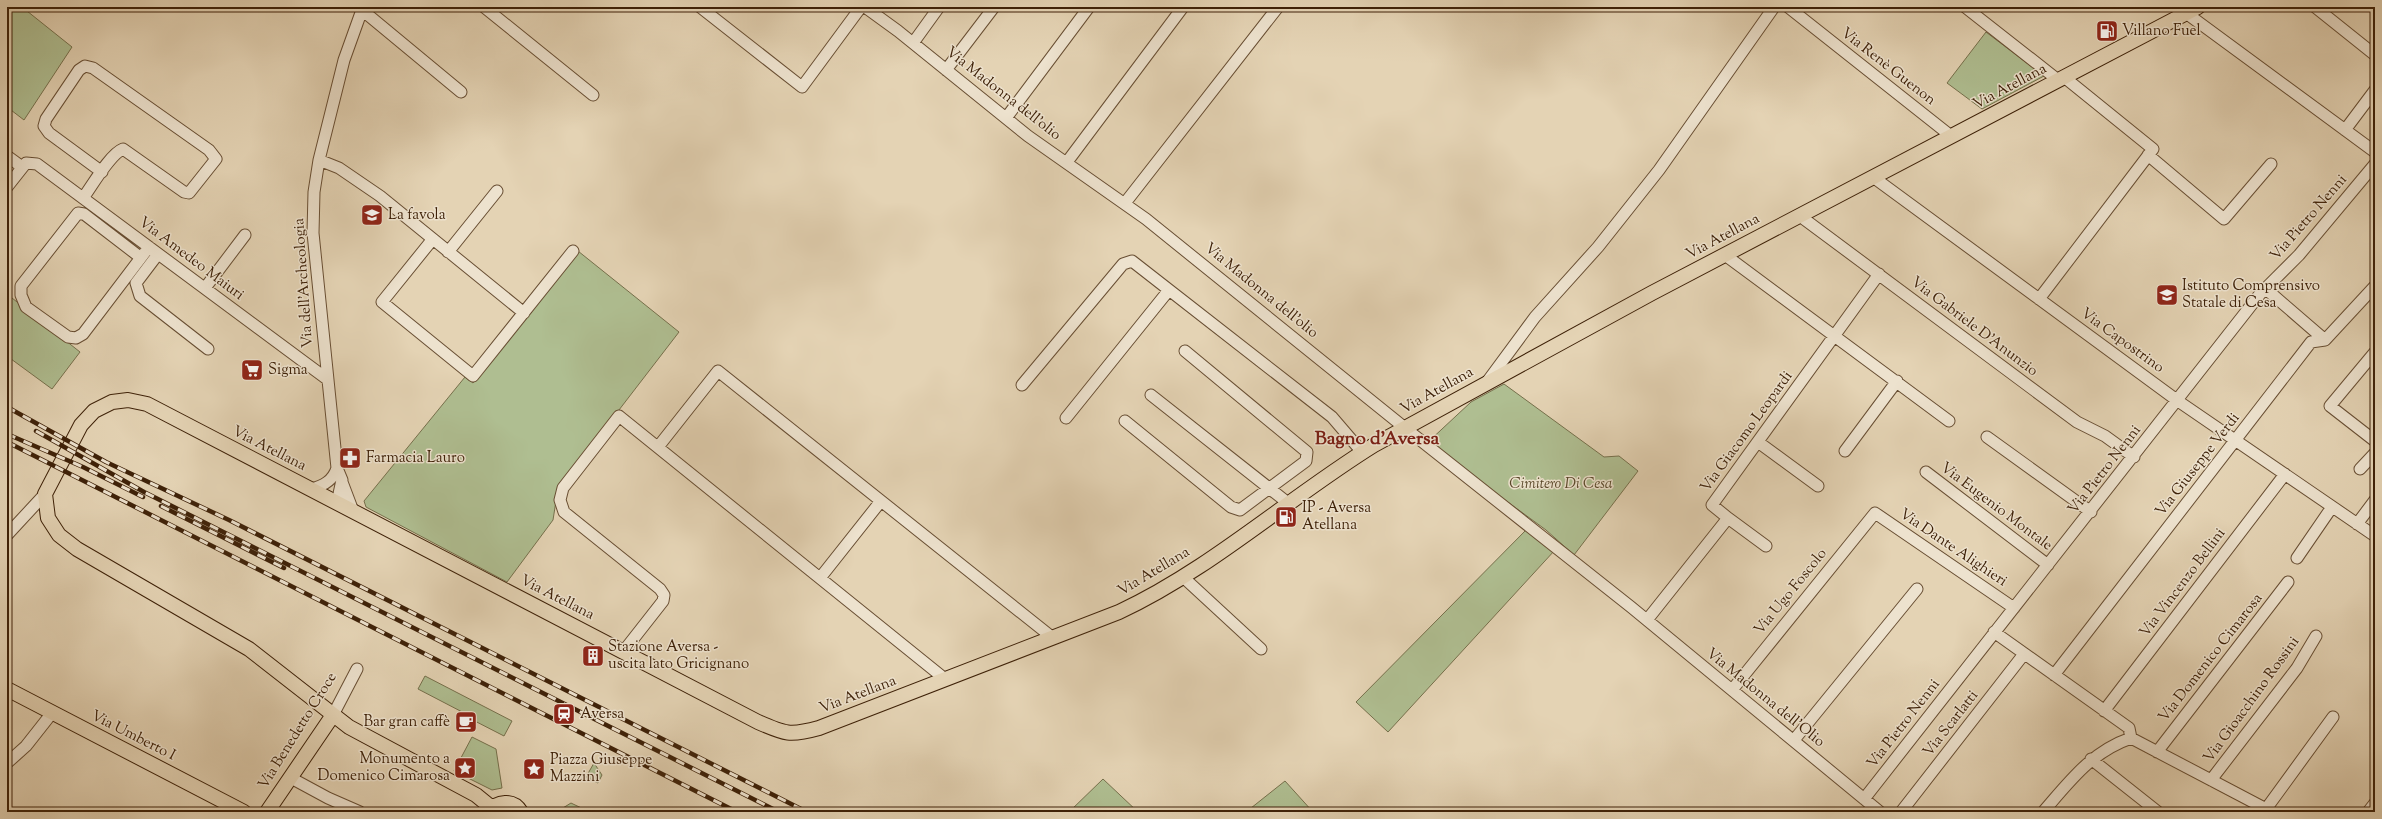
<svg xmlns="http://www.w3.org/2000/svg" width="2382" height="819" font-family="'Sorts Mill Goudy',serif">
  <rect width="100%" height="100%" fill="#e4d3b4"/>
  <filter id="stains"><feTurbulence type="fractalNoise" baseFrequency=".005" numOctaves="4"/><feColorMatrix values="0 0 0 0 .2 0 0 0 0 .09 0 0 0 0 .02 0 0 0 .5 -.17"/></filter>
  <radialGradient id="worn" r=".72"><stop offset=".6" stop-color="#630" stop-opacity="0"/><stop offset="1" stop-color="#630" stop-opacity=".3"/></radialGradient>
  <path fill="#afbe91" stroke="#76704c" d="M7 7H22L72 47 24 120 7 107Z
    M1986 32 2044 76 1982 109 1947 83Z
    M578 251 679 332 562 484 556 501 553 520 507 582 366 507 364 501 465 377 473 383Z
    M7 294 80 352 52 389 7 356Z
    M1504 384 1604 457 1619 456 1638 471 1574 555 1546 530 1427 443 1471 402Z
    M1527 529 1555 550 1388 732 1356 702Z
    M425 676 512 721 504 736 467 717 468 715 418 689Z
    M472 737 496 749 502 788 492 790 454 771Z
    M594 763 602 775 598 783 586 777Z
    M1103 779 1138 812H1069Z
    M1285 781 1313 812H1246Z
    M571 803 573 804 590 812 558 811Z"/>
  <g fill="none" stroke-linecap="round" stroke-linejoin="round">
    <g stroke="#684e33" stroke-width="13">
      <path id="minor" d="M484 7 593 95
        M700 7 802 87 861 7
        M865 7 898 31 1028 136 1146 219 1405 428 1631 607 1880 812
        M1788 7 1951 136
        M1965 7 2058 80
        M2315 7 2375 55
        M362 10 461 92
        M2186 13 2375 152
        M913 43 939 7
        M946 70 994 7
        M1006 118 1089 7
        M2345 130 2375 90
        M2148 155 2224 219 2271 164
        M7 156 22 167
        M319 160 339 168 380 196 524 313
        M1067 162 1183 7
        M1873 177 2178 401 2375 536
        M7 187 26 163 37 164 327 379
        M83 198C92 186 110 154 123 149L184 192 189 193 216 159 209 150 93 68 85 66 79 70 46 119 44 126 49 133 102 172
        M1125 203 1278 7
        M1800 216 2077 422 2105 436 2134 457
        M432 240 382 302 473 376 573 251
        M448 252 497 191
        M158 254 136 283 140 296 208 349
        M1725 255 1949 421
        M140 257 84 214 78 213 21 286V295L26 307 68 337 76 338 83 334 149 247
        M205 288 245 235
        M2266 289 2325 340
        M2039 299 2153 149 2064 77
        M2375 352 2330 406 2375 441
        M1487 382 1535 317 1598 247 1659 170 1774 7
        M1022 385 1123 264 1132 261 1332 417 1362 452
        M1151 395 1288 503
        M1066 418 1169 290
        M1125 421 1231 507 1240 510 1306 461 1307 452 1185 351
        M1987 437 2091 512
        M1758 442 1818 486
        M658 447 718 371 1053 638
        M1845 451 1897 381
        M2360 469 2375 453
        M1926 472 2048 565
        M342 482 353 511
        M311 489C323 486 333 481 337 468
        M337 503 342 480 337 468 313 233 314 192 319 160 344 60 363 7
        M1728 518 1766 546
        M2357 524 2375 500
        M7 535 45 494
        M2297 558 2332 507
        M1183 577 1261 649
        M820 578 881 501
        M1647 620 1728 518 1712 505 1879 274
        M1994 632 2129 728 2131 738
        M623 652 663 601 664 595 660 589 564 512 560 500 563 488 619 416 945 679
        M2054 675 2311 342 2325 340 2375 286
        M1732 690 1875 513 2014 608
        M2104 711 2285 474
        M333 715 357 669
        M1794 740 1917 589
        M2157 752 2288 582
        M2091 759 2158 812
        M7 763 26 746 52 713
        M291 778 328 798 360 812
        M2211 780 2297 668 2316 636
        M1864 799 2260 294 2299 255 2375 164
        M2266 809 2333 717
        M1901 812 2024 654
        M2043 812C2070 781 2091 752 2131 738L2272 812
        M2368 812 2375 803"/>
    </g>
    <g stroke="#3e2108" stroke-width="16">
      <path id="major" d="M7 689 244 812
        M492 808 476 795 349 727 249 649 77 549 59 535 48 518 45 494 81 425 94 411 112 402 128 400 147 404 758 722C785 734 790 736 819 728L1119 612C1211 569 1287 499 1374 445L1652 293 2198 7
        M267 812 333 715
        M489 812C497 801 513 799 521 812"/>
    </g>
    <use href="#minor" stroke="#ede2ce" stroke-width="11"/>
    <use href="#major" stroke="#e4d3b4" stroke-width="14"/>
    <g stroke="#3e2108" stroke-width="4.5">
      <path id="rail" d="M7 407 106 462 229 520 807 812
        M36 431 144 492 779 812
        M7 434 83 467 143 497
        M7 442 737 812
        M161 506 284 568"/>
    </g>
    <use href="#rail" stroke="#ede2ce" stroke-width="3" stroke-dasharray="9" stroke-linecap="butt"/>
  </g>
  <defs>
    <g id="fuel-square" transform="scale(1.15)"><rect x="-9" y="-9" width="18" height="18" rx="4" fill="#8f2418" stroke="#ede2ce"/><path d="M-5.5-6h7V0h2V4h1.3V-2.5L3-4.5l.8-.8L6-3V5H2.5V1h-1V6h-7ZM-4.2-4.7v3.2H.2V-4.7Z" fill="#fff"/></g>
    <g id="school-square" transform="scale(1.15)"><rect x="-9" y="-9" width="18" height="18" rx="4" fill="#8f2418" stroke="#ede2ce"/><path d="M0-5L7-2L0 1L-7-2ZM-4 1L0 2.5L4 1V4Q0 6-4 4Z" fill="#fff"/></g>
    <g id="supermarket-square" transform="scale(1.15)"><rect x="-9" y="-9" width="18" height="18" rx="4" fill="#8f2418" stroke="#ede2ce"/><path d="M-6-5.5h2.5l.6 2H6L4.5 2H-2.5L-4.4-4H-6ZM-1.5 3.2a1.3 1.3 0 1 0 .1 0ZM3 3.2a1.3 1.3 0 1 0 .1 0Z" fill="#fff"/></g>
    <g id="pharmacy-square" transform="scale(1.15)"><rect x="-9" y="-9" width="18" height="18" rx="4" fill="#8f2418" stroke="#ede2ce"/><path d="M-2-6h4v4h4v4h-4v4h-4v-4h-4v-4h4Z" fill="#fff"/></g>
    <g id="building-square" transform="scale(1.15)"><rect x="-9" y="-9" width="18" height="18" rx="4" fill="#8f2418" stroke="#ede2ce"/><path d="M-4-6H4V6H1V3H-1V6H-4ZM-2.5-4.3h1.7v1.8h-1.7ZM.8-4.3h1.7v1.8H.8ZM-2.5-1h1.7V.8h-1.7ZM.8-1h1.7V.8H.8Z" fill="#fff"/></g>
    <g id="station-square" transform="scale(1.15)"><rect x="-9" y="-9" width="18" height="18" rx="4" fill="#8f2418" stroke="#ede2ce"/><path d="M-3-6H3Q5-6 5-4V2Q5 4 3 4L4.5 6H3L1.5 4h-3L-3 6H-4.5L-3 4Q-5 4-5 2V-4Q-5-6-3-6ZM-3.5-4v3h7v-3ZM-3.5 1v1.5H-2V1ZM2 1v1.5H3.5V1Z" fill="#fff"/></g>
    <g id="cafe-square" transform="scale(1.15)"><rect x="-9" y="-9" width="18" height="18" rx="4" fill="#8f2418" stroke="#ede2ce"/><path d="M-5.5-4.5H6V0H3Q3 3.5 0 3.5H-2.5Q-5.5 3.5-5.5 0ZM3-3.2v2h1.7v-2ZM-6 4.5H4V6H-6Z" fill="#fff"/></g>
    <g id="sight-square" transform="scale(1.15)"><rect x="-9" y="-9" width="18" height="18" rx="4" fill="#8f2418" stroke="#ede2ce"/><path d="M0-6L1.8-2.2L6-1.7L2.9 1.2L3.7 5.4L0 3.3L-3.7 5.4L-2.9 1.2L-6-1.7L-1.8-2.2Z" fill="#fff"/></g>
  </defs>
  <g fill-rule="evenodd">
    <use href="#fuel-square" x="2107" y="31"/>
    <use href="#school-square" x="372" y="215"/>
    <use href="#school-square" x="2167" y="295"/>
    <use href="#supermarket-square" x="252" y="370"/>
    <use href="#pharmacy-square" x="350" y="458"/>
    <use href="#fuel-square" x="1286" y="517"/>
    <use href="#building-square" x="593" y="656"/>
    <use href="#station-square" x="564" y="714"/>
    <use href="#cafe-square" x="466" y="722"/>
    <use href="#sight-square" x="465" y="768"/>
    <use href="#sight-square" x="534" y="769"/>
  </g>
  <g text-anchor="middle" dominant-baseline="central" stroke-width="3" stroke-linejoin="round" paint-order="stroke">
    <g font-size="15" fill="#3e2108" stroke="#ede2ce" text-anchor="start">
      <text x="2122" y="31">Villano Fuel</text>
      <text x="388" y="215">La favola</text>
      <text x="2182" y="286">Istituto Comprensivo<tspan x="2182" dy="17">Statale di Cesa</tspan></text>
      <text x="268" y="370">Sigma</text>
      <text x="366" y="458">Farmacia Lauro</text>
      <text x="1302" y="508">IP - Aversa<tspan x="1302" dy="17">Atellana</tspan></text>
      <text x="608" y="647">Stazione Aversa -<tspan x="608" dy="17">uscita lato Gricignano</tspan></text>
      <text x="580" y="714">Aversa</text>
      <text x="450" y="722" text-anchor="end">Bar gran caffè</text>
      <text x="450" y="759" text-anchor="end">Monumento a<tspan x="450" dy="17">Domenico Cimarosa</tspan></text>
      <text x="550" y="760">Piazza Giuseppe<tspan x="550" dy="17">Mazzini</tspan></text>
    </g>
    <g font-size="15" fill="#3e2108" stroke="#ede2ce">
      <text transform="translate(1888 67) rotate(38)">Via Renè Guenon</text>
      <text transform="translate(2010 87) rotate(-28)">Via Atellana</text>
      <text transform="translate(1003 94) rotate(38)">Via Madonna dell'olio</text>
      <text transform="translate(2309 218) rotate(-49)">Via Pietro Nenni</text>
      <text transform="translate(1723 237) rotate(-28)">Via Atellana</text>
      <text transform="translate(191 259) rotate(37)">Via Amedeo Maiuri</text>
      <text transform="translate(304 283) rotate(-94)">Via dell'Archeologia</text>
      <text transform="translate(1261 291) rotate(39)">Via Madonna dell'olio</text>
      <text transform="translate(1974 327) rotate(37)">Via Gabriele D'Anunzio</text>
      <text transform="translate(2122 341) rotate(36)">Via Capostrino</text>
      <text transform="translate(1437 391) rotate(-29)">Via Atellana</text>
      <text transform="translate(1747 432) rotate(-54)">Via Giacomo Leopardi</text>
      <text transform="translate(269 449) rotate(27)">Via Atellana</text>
      <text transform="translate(2198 465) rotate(-52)">Via Giuseppe Verdi</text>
      <text transform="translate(2105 470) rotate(-52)">Via Pietro Nenni</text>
      <text transform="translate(1996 507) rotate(37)">Via Eugenio Montale</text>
      <text transform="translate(1953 548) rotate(34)">Via Dante Alighieri</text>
      <text transform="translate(1154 572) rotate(-31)">Via Atellana</text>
      <text transform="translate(2183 583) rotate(-53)">Via Vincenzo Bellini</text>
      <text transform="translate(1791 592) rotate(-51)">Via Ugo Foscolo</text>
      <text transform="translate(557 598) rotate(27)">Via Atellana</text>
      <text transform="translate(2211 658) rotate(-52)">Via Domenico Cimarosa</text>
      <text transform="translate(858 695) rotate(-21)">Via Atellana</text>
      <text transform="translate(1765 698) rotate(39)">Via Madonna dell'Olio</text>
      <text transform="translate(2252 700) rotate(-54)">Via Gioacchino Rossini</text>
      <text transform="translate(1904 724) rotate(-52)">Via Pietro Nenni</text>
      <text transform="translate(1951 724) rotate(-52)">Via Scarlatti</text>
      <text transform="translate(298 731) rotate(-58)">Via Benedetto Croce</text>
      <text transform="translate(133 736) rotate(27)">Via Umberto I</text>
    </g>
    <g font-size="15" font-style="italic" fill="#5a482a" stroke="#ede2ce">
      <text x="1561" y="484">Cimitero Di Cesa</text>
    </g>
    <g font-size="19" font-weight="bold" fill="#7a1f14" stroke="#ede2ce">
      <text x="1377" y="439">Bagno d'Aversa</text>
    </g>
  </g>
  <rect width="2382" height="819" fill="none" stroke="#e4d3b4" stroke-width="24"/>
  <rect x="8" y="8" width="2366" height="803" fill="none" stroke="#3e2108" stroke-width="2"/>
  <rect x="12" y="12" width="2358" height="795" fill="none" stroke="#3e2108"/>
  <rect width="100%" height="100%" filter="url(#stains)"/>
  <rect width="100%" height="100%" fill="url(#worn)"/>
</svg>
